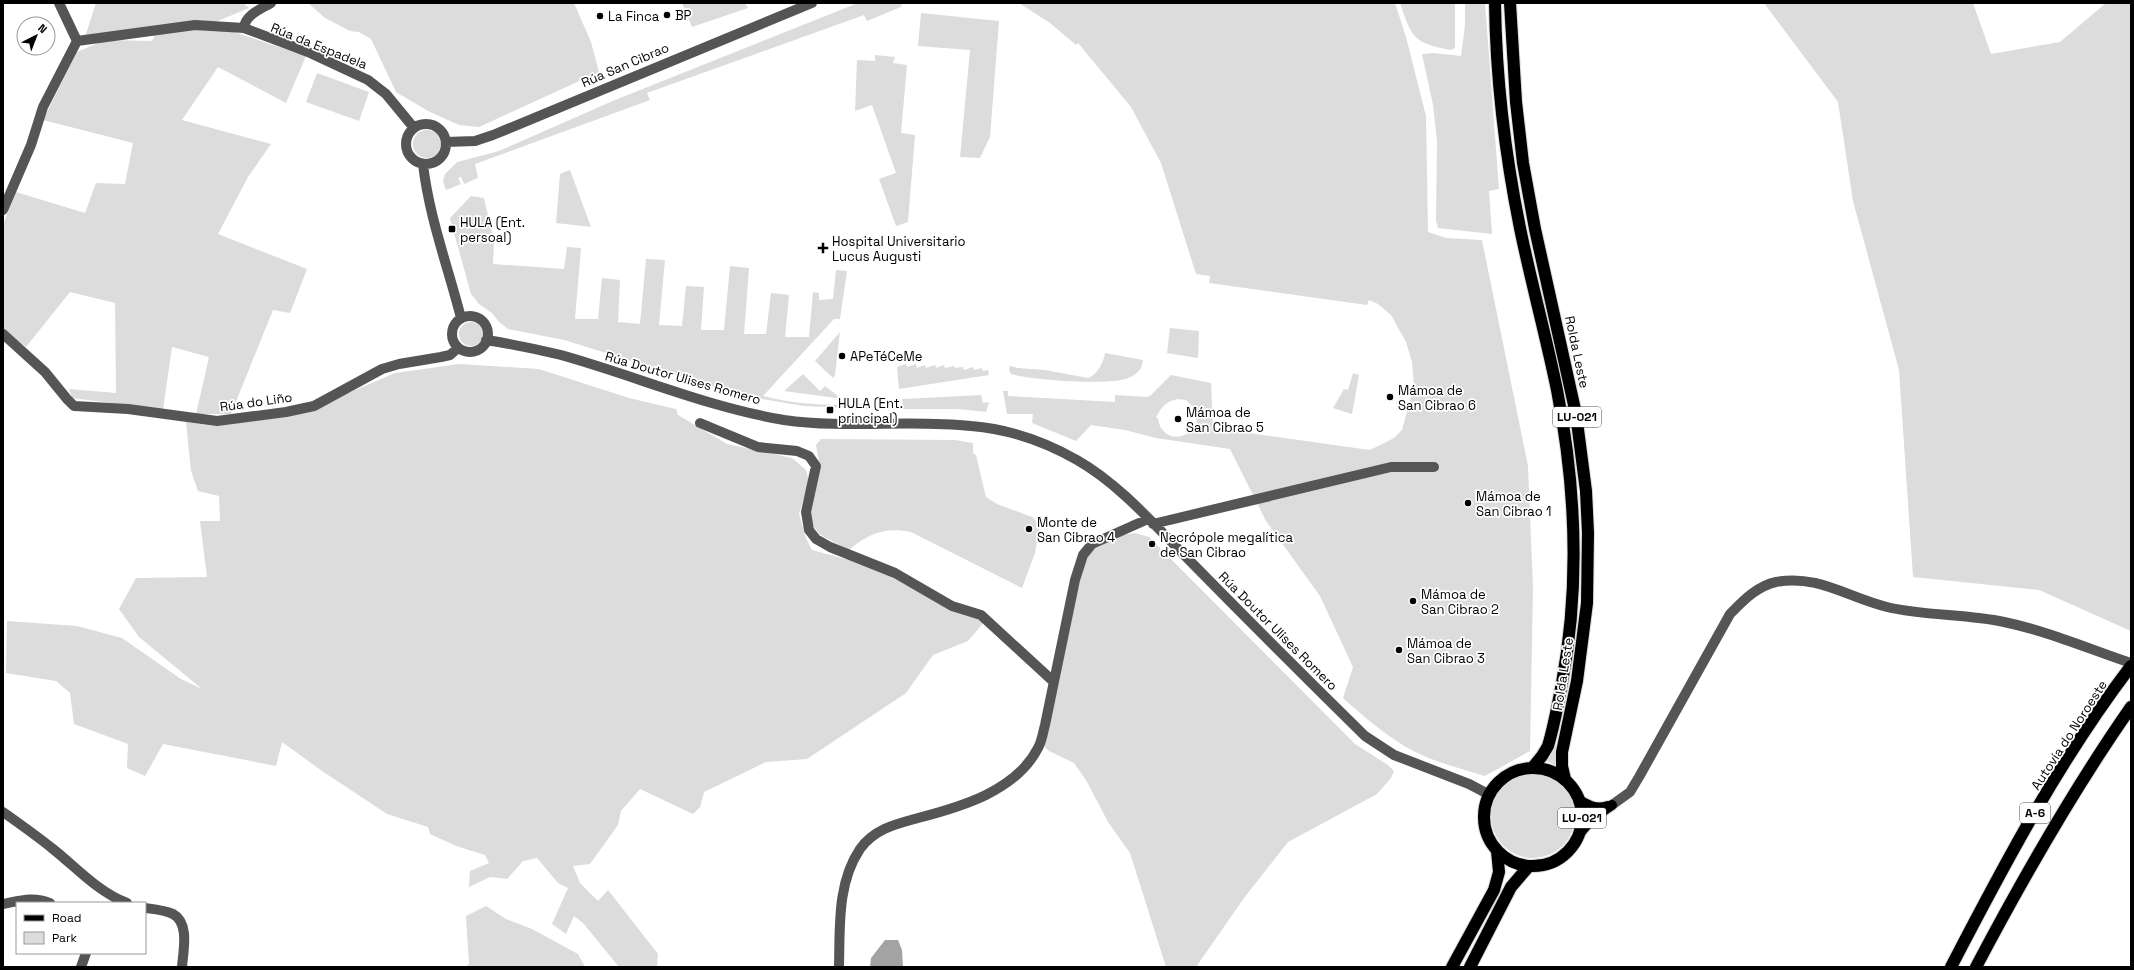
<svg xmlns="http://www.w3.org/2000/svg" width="2134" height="970" font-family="'Space Grotesk',sans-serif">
  <rect width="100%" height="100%" fill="#fff"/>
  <path fill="#dcdcdc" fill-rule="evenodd" d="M96 3H243L249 8 218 21 85 37Z
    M308 3H574L591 42 599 72 479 127 459 125 428 111 396 92 371 39 359 32 350 31 325 18Z
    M682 3H745L748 8 692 27Z
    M858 3H902L901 7 867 21 864 15 647 93 650 100 475 164 478 178 464 184 461 177 458 178 461 184 446 190 443 181 445 174 457 162 499 151 615 100Z
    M1019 3H1395L1406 37 1426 116 1428 232 1446 238 1482 240 1528 466 1533 588 1530 751 1485 776C1459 768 1430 761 1406 747 1383 733 1363 716 1343 698L1353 667 1320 596 1266 521 1230 449 1156 438 1125 430 1091 425 1076 441 1032 423 1033 414H1007L1003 391H1008V396L1115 402V395L1147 397 1151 395 1171 375 1211 383 1213 428 1370 450 1394 438 1402 430 1414 386 1412 362 1406 342 1391 315 1378 304 1369 300 1367 305 1209 283 1210 276 1196 274 1161 163 1131 107 1078 43 1076 45 1050 23ZM1178 399 1186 400 1195 409 1197 425H1195C1185 443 1160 440 1158 418H1156C1161 407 1166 401 1178 399Z
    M1400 3H1455V48L1451 50C1414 43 1412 39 1400 3Z
    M1465 3H1485L1499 189 1489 191 1492 234 1438 228 1436 220 1437 141 1433 105 1422 54 1434 53 1461 56 1465 25Z
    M1764 3H1973L1991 54 2060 42 2106 3H2131V631L2039 590 1913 577 1899 370 1853 201 1838 102Z
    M921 13 999 21 990 137 980 158 960 157 970 50 918 46Z
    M198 28 231 31 306 56 286 103 218 67 182 120 271 144 248 177 218 234 307 269 290 313 273 310 231 414H196L209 357 172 347 163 410 72 398 69 389 116 393 115 303 70 292 26 347 3 329V224L16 192 85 213 96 183 125 184 133 143 43 120 77 52 105 40 152 41 156 33Z
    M875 55 895 57 893 63 907 65 901 133 915 135 908 222 896 226 879 179 896 173 872 105 855 111 857 60 875 61Z
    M317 73 369 92 359 121 306 102Z
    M413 144a14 14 0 1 1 28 0a14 14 0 1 1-28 0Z
    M570 170 591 227 556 223 560 174Z
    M471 196 484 198 494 241 493 264 564 269 567 247 581 248 575 319H598L602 278 620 280 618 322 640 324 646 259 665 260 659 325 682 326 686 286 704 287 701 330H724L730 266 749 268 744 334H766L771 293 789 295 785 337H809L813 292 819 293V300L833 299 836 270 847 271 840 319H834L763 396C798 405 833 406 870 404L871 409 804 406 745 396 564 340 508 329 499 322 492 313 479 304 471 294 451 222 450 218Z
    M459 334a12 12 0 1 1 24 0a12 12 0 1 1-24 0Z
    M1170 328 1199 331 1198 358 1167 353Z
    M840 332 835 375 833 378 815 361Z
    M1105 353 1143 360C1142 369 1137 375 1128 378 1110 386 1031 380 1011 374L1009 370 1010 366 1018 368 1045 370 1088 378C1097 375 1104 362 1105 353Z
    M459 364 539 369 629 398 676 409 678 415 727 444 792 458 806 470 809 481 799 514 806 538 812 550 871 566 953 609 985 621 968 641 933 655 906 693 807 759 766 762 704 792 700 807 693 814 640 789 621 811 618 825 590 864 573 866 580 883 598 901 608 890 658 954 657 967H619L583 923 574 916 566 934 552 924 568 888 558 883 537 858 523 861 507 879 490 877 469 887 470 871 489 863 485 855 456 846 430 834 428 827 387 814 322 771 282 742 276 766 163 744 145 776 127 768 128 744 74 724 70 693 56 681 6 673 7 621 77 626 122 638 181 679 202 689 139 637 119 609 136 578 207 577 200 521H220L219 496 198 491 191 471 186 422 214 426 318 406 395 373Z
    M906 364 907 367 916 364 917 368 925 365 926 368 935 365 936 368 944 365 945 368 954 366 955 368 963 367 964 370 973 367 974 370 982 368 983 371 988 370 989 375 899 389 897 367Z
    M1353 373 1359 375 1352 414 1333 408 1344 389 1348 390Z
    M803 374 820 391 825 386 838 396 836 398 784 391Z
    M981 395 983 403 989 402 986 412 958 409H903L902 399Z
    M821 439 955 440 973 443V453L976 455 986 497 997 504 1032 517 1040 525 1035 553 1022 588 911 532C885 527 869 533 849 550L819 534 814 527 810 513 820 468 816 445Z
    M1135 533 1149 537 1355 744 1388 765 1394 771 1391 778 1377 794 1288 842 1244 898 1196 967H1166L1130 853 1108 822 1086 780 1074 763 1049 751 1042 744 1082 572C1083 567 1085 561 1087 556 1096 541 1119 535 1135 533Z
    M1555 744 1556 747 1555 765 1546 761Z
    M1491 816a42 42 0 1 1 84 0a42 42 0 1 1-84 0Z
    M486 906 506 919 532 929 578 954 585 967H466L469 964 466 916Z"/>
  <path fill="#a3a3a3" d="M885 940H898L902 950 903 967H870L871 958Z"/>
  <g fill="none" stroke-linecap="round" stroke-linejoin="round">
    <g stroke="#dbdbdb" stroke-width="12">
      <path id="major" d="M1579 800C1590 806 1596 810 1608 806
        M1580 833 1592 819 1612 805"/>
    </g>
    <g stroke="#dbdbdb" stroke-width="14">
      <path id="highway" d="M1495 3C1496 79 1505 154 1520 228 1531 282 1546 336 1557 390 1576 487 1580 586 1562 683 1558 704 1554 726 1548 746L1542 756 1533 767
        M1510 3 1516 102 1523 163 1535 229 1576 414 1586 491 1588 533 1587 603 1577 681 1562 752V766L1565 779
        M1484 817a49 49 0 1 1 98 0a49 49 0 1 1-98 0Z
        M1452 967 1494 890 1499 872 1497 851
        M1470 967 1511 887 1529 866
        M1951 967C2005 863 2060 759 2131 666
        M1976 967C2023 878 2073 790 2131 707"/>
    </g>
    <path stroke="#555" stroke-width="10" d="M244 28C245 15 261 9 271 3
      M77 41 195 25 244 28 308 52 368 80 386 94 414 128
      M406 144a20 20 0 1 1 40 0a20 20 0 1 1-40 0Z
      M446 142 475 141 493 135 812 3
      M423 164C429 217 448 267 461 318
      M3 210 31 145 43 107 77 41 59 3
      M452 334a18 18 0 1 1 36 0a18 18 0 1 1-36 0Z
      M3 334 45 372 67 399 74 406 128 409 217 421 286 412 314 406 382 369 399 364 441 357 450 355 458 348
      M486 340C512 344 536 349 561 355 636 376 707 407 784 420 846 429 909 419 971 426 1008 429 1044 441 1077 460 1121 485 1157 528 1193 564 1250 622 1307 679 1365 736L1394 755 1469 784 1488 794
      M700 423 758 447 797 451 809 456 816 466 806 512 809 530 816 539 830 547 895 573 952 606 981 615 1054 682
      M1153 524 1391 467H1434
      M1612 805 1630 792 1639 777 1730 614C1743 601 1757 586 1776 582 1817 574 1849 598 1887 607 1925 616 1966 614 2004 622 2048 631 2089 649 2131 663
      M3 812C20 824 37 836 53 849 77 868 98 892 127 903
      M3 904C19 901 33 896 50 903
      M145 908C153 909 165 910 173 914 190 923 183 952 182 967
      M81 967 86 953
      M839 967C840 927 837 883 860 849 874 829 896 824 918 818 961 807 1016 791 1038 748 1042 741 1043 732 1045 725L1075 580 1083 555 1092 544 1148 519"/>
    <use href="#major" stroke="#000" stroke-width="10"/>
    <use href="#highway" stroke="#000" stroke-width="12"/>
  </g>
  <g fill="#000" stroke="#fff" stroke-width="1.5">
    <circle cx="667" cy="15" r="4"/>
    <circle cx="600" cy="16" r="4"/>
    <rect x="448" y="225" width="8" height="8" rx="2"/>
    <path d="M821 242h4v4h4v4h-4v4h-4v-4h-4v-4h4z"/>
    <circle cx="842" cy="356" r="4"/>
    <circle cx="1390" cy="397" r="4"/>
    <rect x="826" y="406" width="8" height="8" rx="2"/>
    <circle cx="1178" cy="419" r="4"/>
    <circle cx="1468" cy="503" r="4"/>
    <circle cx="1029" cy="529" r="4"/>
    <circle cx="1152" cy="544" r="4"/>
    <circle cx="1413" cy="601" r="4"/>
    <circle cx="1399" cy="650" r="4"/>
  </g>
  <g text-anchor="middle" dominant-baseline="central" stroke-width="3.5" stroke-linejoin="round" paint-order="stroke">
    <g fill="#fff" stroke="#4c4c4c" stroke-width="1">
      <rect x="1553" y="407" width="48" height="20" rx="3"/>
      <rect x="2020" y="803" width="30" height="20" rx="3"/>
      <rect x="1558" y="808" width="48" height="20" rx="3"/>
    </g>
    <g font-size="12" font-weight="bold" fill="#000">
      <text x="1577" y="417">LU-021</text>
      <text x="2035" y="813">A-6</text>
      <text x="1582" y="818">LU-021</text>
    </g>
    <g font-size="13" fill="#000" stroke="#fff" text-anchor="start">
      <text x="675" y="15">BP</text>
      <text x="608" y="16">La Finca</text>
      <text x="460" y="222">HULA (Ent.<tspan x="460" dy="15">persoal)</tspan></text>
      <text x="832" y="241">Hospital Universitario<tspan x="832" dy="15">Lucus Augusti</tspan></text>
      <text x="850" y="356">APeTéCeMe</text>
      <text x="1398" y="390">Mámoa de<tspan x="1398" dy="15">San Cibrao 6</tspan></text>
      <text x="838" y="403">HULA (Ent.<tspan x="838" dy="15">principal)</tspan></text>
      <text x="1186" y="412">Mámoa de<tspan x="1186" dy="15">San Cibrao 5</tspan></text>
      <text x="1476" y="496">Mámoa de<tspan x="1476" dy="15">San Cibrao 1</tspan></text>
      <text x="1037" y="522">Monte de<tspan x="1037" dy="15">San Cibrao 4</tspan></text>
      <text x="1160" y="537">Necrópole megalítica<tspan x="1160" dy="15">de San Cibrao</tspan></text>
      <text x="1421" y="594">Mámoa de<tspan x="1421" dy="15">San Cibrao 2</tspan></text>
      <text x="1407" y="643">Mámoa de<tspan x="1407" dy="15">San Cibrao 3</tspan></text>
    </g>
    <g font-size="13" fill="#000" stroke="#fff">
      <text transform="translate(319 46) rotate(22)">Rúa da Espadela</text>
      <text transform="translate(625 65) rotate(-23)">Rúa San Cibrao</text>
      <text transform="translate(1577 352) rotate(78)">Rolda Leste</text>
      <text transform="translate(683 378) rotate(16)">Rúa Doutor Ulises Romero</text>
      <text transform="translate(256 402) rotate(-8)">Rúa do Liño</text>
      <text transform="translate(1278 631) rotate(45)">Rúa Doutor Ulises Romero</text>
      <text transform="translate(1563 674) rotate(-81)">Rolda Leste</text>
      <text transform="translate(2069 735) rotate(-57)">Autovía do Noroeste</text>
    </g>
  </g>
  <rect width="2134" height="970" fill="none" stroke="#000000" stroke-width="8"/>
  <rect x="16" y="902" width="130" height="52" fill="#ffffff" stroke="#999999"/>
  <rect x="24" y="915" width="20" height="6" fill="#000000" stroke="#999999"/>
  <text x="52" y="922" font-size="12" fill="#000000">Road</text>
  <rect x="24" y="932" width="20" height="12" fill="#dcdcdc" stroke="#999999"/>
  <text x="52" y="942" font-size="12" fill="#000000">Park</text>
  <g transform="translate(36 36) rotate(42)"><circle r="19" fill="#ffffff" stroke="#999999"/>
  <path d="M0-3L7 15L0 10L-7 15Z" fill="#000000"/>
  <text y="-6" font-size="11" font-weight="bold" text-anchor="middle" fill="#000000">N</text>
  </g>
</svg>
